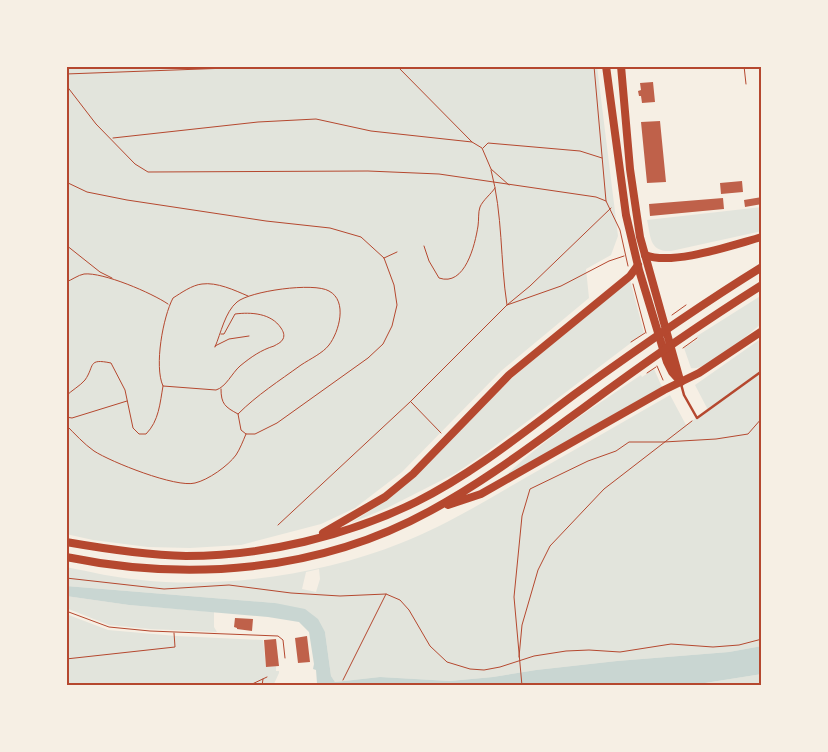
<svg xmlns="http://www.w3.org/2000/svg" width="828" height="752" font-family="'Alegreya Sans',sans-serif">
  <rect width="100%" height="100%" fill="#f6efe4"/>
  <path fill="#e2e4dc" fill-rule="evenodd" d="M66 66H597L618 236 611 255 586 269 589 298 501 371 402 472 355 508 321 524 241 545 190 548 148 547 93 540 66 534Z
    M762 207V231L671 251C649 252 651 237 647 220Z
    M630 280 644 333 487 452 456 473 387 508 351 523 389 498 414 477 512 378Z
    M762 295V323C749 334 706 372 691 368L684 348 698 339 697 336Z
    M762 338V646L729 652 617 661 536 670 493 677 450 681 380 677 335 682 331 676 325 632 275 603 66 586V567C91 572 116 578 141 580 224 589 324 574 401 543 445 526 485 501 525 478 574 450 622 423 670 395L686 425 708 410 695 385ZM319 569 320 579 316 592 302 589 306 572Z
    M654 369 662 387 504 477C545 438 594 407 641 375L642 377Z
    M66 596 129 605 214 612V627L217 632 150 629 109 625 66 608Z
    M66 614 108 630 176 636 263 640 266 667 276 666V671H279V673L273 686H66Z
    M762 674V686H686Z"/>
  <path fill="#c9d6d2" d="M66 586 275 603 305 609 318 619 325 632 331 676 335 682 380 677 450 681 493 677 536 670 617 661 729 652 762 646V674L686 686H315L317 683 316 670 313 669 314 664 309 632 299 622 268 617 129 605 66 596Z"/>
  <path fill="#bf614a" d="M653 82 655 102 642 103 641 96H639L638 91 641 90 640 83Z
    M660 121 666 182 647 183 641 122Z
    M742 181 743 192 721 194 720 183Z
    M762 197V204L745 207 744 200Z
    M723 198 724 209 650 216 649 204Z
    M235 618 253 619 252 631 237 629V628L234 627Z
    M307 636 310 662 298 663 295 638Z
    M276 639 279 666 266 667 264 640Z"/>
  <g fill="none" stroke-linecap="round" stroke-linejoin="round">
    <path stroke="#b5482f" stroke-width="1" d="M397 66 472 142
      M594 66 606 201 620 230 628 266
      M744 66 746 84
      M66 74 283 66
      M66 85 96 124 135 164 148 172 368 171 439 174 596 197 606 201
      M113 138 258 122 316 119 371 131 472 142 482 148 491 169 509 185
      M483 148 488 143 580 151 602 158
      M491 170C503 215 500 260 507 305L561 286 609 261 624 256
      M66 182 87 192 127 200 266 221 330 228 361 237 384 258 394 285 397 305 392 326 383 344 368 358 277 423 255 434H246L241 430 238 414C257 395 279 381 301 365 310 359 323 353 329 345 339 332 348 301 329 291 314 282 250 291 237 302 225 312 221 333 215 347
      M66 245 100 272 112 278
      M424 246 429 261 439 278C465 287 475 245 478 226 479 220 478 212 480 207 483 200 491 194 495 188
      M384 258 397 252
      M66 282C72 280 78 275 84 274 103 272 152 293 168 304
      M633 284 646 333
      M672 315 686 305
      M221 334H224L235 314C251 312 271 313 281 328 283 331 285 335 283 339 281 343 277 344 274 346 261 350 251 357 240 366 232 373 226 387 216 390L163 386C154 366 163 317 173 298 181 293 192 285 202 284 217 282 234 290 248 296
      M631 342 645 333
      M215 346 229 339 249 336
      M683 348 697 338
      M657 366 663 380
      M647 373 656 367
      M221 389C221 404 225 407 238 414
      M66 396C72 390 80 386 85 380 95 366 87 358 111 363L125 390 133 428 139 434H146C159 421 160 403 163 386
      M411 402 441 433
      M66 417 72 418 127 401
      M66 425C75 434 84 444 94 451 111 462 176 488 195 483 208 480 228 466 236 455 240 449 243 441 246 434
      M278 525 410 402 507 305 530 286 611 208
      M66 578 164 589 229 585 291 593 340 596 386 594 400 600 409 610 430 646 447 662 470 669 484 670 500 667 534 656 566 651 589 650 620 652 671 644 713 647 739 645 762 639
      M66 611 109 627 150 631 278 636 283 640 285 658
      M519 657 522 625 538 570 550 546 604 489 692 421
      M66 659 175 647 174 633
      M343 680 386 594
      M248 686 267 677
      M262 686 263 679
      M522 686 514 597 522 516 530 489 588 461 616 451 629 442H664L716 439 748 434 762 418
      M757 686 762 685"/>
    <path stroke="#b5482f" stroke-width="2.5" d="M681 384 684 395 697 418 762 371"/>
    <path stroke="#b5482f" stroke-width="8" d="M606 66 626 215 639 270 667 362 672 372 681 382
      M621 66 630 169 640 237 680 380"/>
    <path stroke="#b5482f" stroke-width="8" d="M645 255C673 266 732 245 762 237
      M448 505 481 494 664 390 699 373 762 331
      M323 533 385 497 413 474 509 375 630 276 638 265
      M66 542C106 549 146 555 186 556 264 556 347 536 416 502 474 473 524 432 575 394 636 350 697 307 762 267
      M66 557C189 582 319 572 430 511 484 482 532 445 582 409 640 366 700 324 762 285"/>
  </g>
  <rect width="828" height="752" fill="none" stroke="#f6efe4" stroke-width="135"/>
  <rect x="68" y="68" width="692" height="616" fill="none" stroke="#b5482f" stroke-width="2"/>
</svg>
